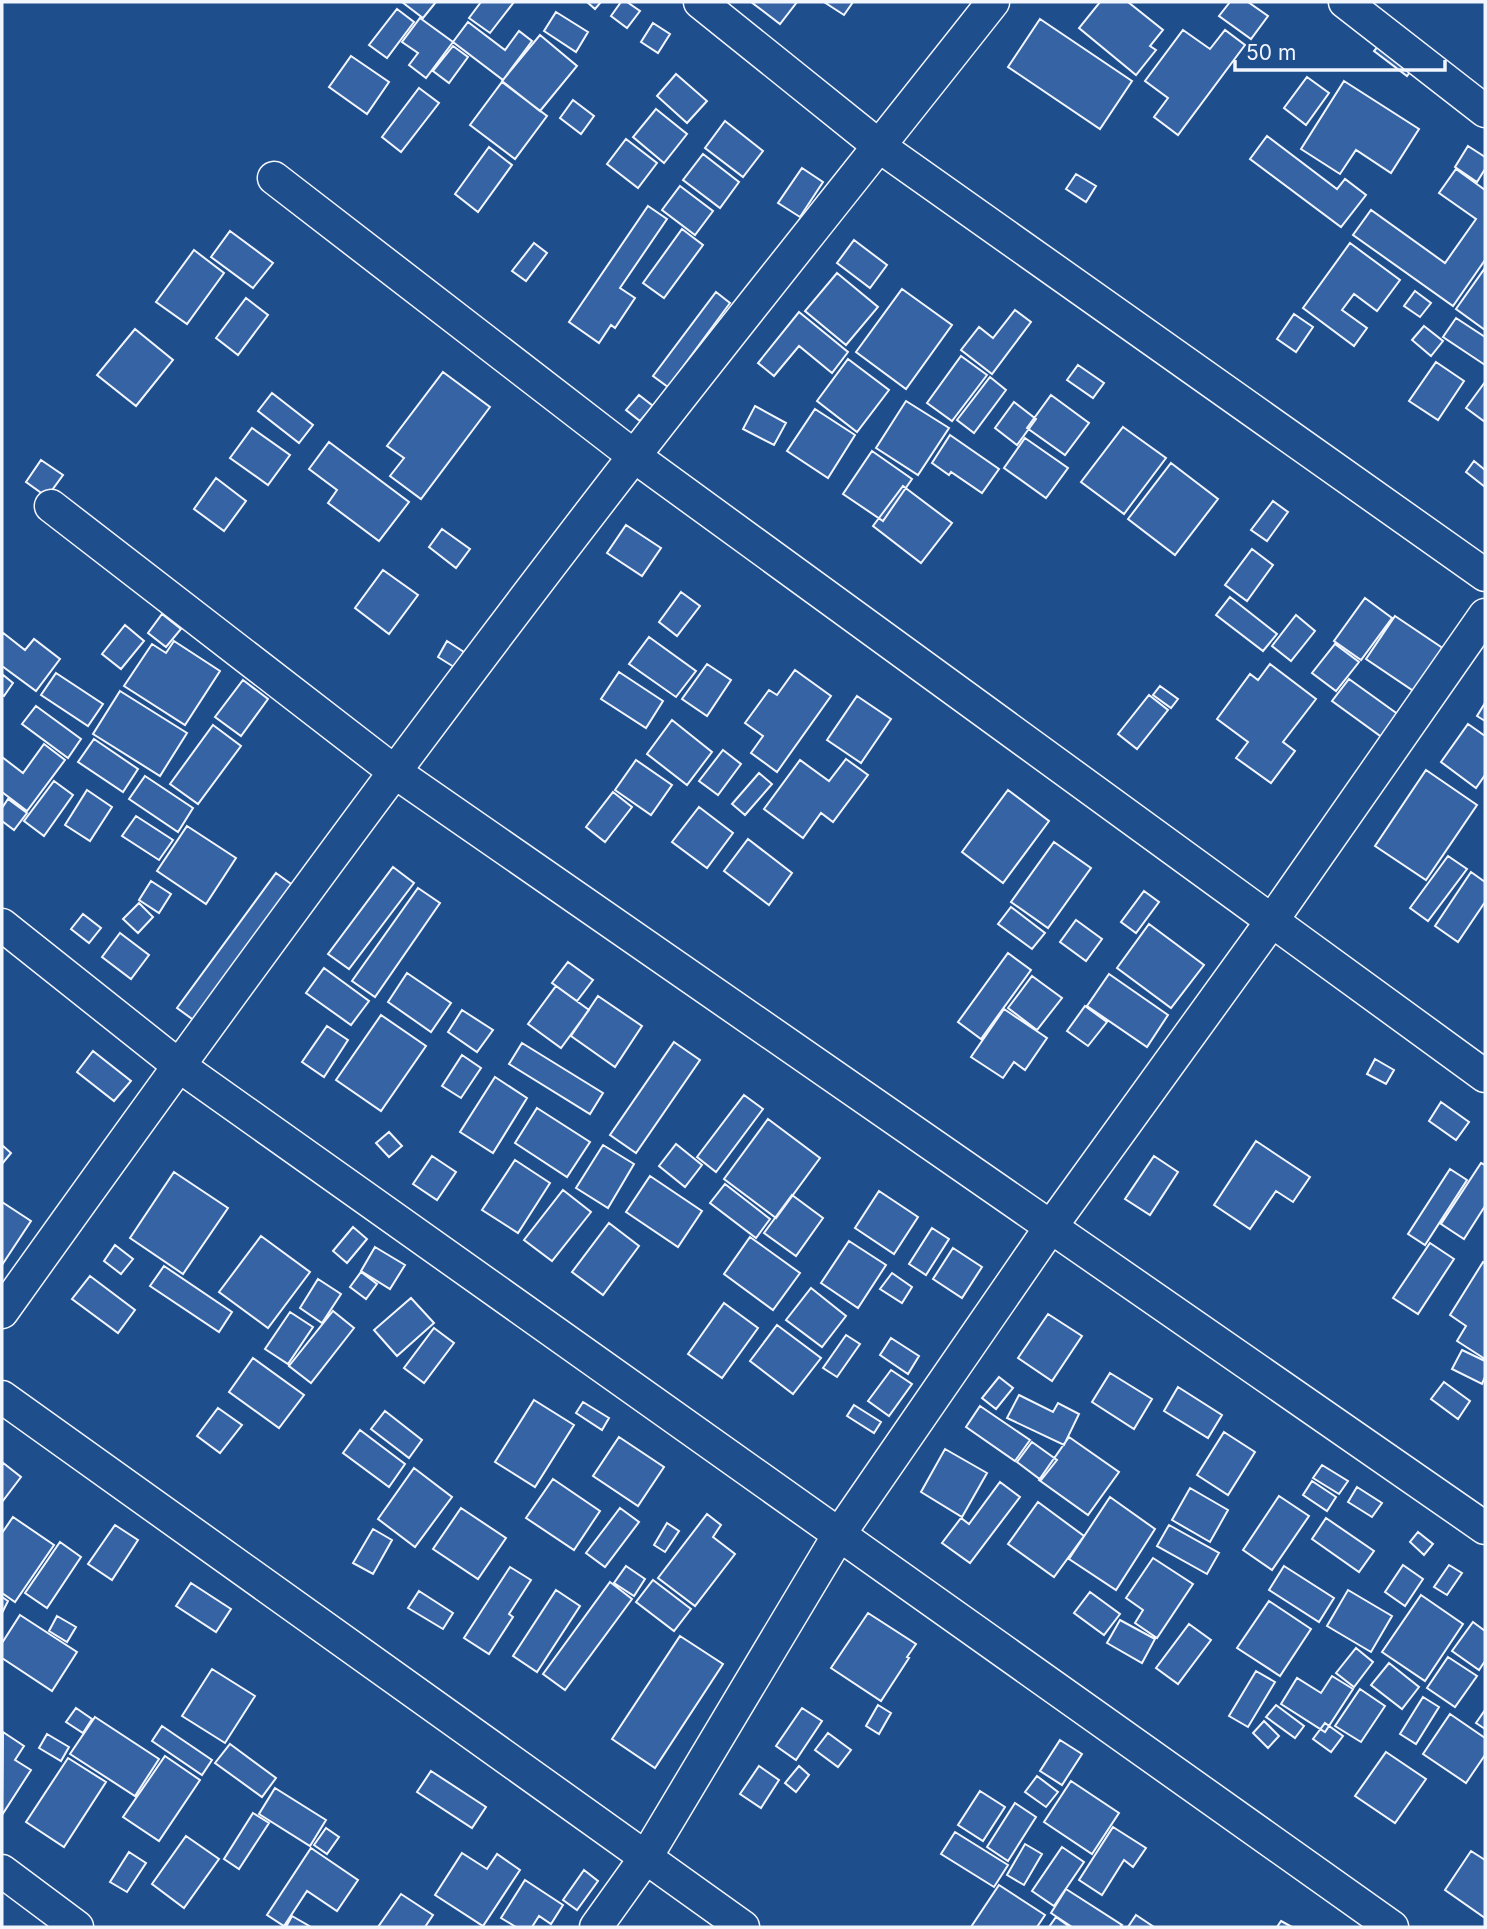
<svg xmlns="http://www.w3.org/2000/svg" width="1487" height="1929" font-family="Inter,sans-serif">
  <rect width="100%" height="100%" fill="#1f4e8c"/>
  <path fill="#3563a3" stroke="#f2f6ff" stroke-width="2" d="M402 2H436L423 18Z
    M481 2H514L490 33 469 18Z
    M587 2H601L595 9Z
    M621 2H627L640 11 627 28 611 16Z
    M751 2H797L780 24Z
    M824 2H853L844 15Z
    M1100 2H1128L1163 30 1150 46 1156 50 1136 75 1079 28Z
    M1230 2H1248L1268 16 1251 39 1219 16Z
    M397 9 414 22 387 58 369 45Z
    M556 12 588 32 576 52 544 31Z
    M420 18 453 42 426 78 409 65 418 53 402 42Z
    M1040 19 1132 81 1100 129 1008 67Z
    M468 22 505 50 519 31 532 41 503 80 453 42Z
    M653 23 670 34 658 53 641 42Z
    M1183 30 1210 49 1225 30 1245 45 1178 135 1154 117 1168 98 1145 81Z
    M540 35 577 66 540 111 502 81Z
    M1384 39 1416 64 1407 76 1374 51Z
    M453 46 468 57 449 83 433 71Z
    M351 56 389 82 367 114 329 87Z
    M676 74 707 101 687 123 657 96Z
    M1307 77 1329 93 1306 125 1284 108Z
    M1344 81 1419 129 1391 173 1356 150 1340 174 1301 149Z
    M502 82 547 116 515 159 470 125Z
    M419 88 439 103 401 152 382 137Z
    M573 100 594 116 581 134 560 118Z
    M656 109 687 134 664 163 633 137Z
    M725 121 763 151 743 177 705 148Z
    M1267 136 1337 189 1345 179 1366 195 1341 227 1250 159Z
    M626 139 657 163 638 188 607 164Z
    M1468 146 1485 157V169L1477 182 1455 167Z
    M489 147 512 165 478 212 455 194Z
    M703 154 739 182 720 208 683 180Z
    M802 168 823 182 800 217 778 203Z
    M1456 169 1485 190V260L1453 306 1353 235 1371 210 1445 263 1476 219 1439 193Z
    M1076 174 1096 186 1086 202 1066 189Z
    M680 186 713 211 695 235 662 210Z
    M648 206 667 219 620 288 635 298 615 328 611 325 599 343 569 322Z
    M682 229 703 245 664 298 643 283Z
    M230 231 273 263 253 288 211 257Z
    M854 240 887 265 870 288 837 263Z
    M534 243 547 253 526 281 512 271Z
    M1350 243 1400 280 1377 311 1354 294 1342 310 1367 328 1354 346 1303 308Z
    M194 250 224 273 187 324 156 302Z
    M1485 268V330L1456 309Z
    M837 273 878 307 846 345 805 311Z
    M902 289 952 325 906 389 856 352Z
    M1415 291 1431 303 1420 317 1404 306Z
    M716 292 730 303 668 387 653 376Z
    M246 298 268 315 238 355 216 338Z
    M1015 310 1031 322 992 374 961 350 979 327 993 338Z
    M799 312 848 352 832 373 799 346 774 376 758 363Z
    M1294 314 1313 327 1296 352 1277 339Z
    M1456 318 1485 337V365L1443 337Z
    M1424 326 1443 341 1431 356 1412 340Z
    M135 329 173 360 136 406 97 375Z
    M961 356 987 375 952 421 927 403Z
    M848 359 889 390 857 432 817 401Z
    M1436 362 1464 381 1438 420 1409 401Z
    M1078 365 1104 383 1093 398 1067 380Z
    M443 372 490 407 421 499 390 476 404 458 387 446Z
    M990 377 1006 390 974 433 957 420Z
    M1485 382V422L1466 408Z
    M272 393 313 425 299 443 258 411Z
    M639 395 653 406 640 421 626 410Z
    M1051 395 1089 423 1065 455 1027 428Z
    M906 401 949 428 918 475 876 448Z
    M1014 402 1036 419 1017 445 995 428Z
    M755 406 786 423 774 445 743 429Z
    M815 409 855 435 828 478 787 451Z
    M1123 427 1166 458 1124 514 1081 482Z
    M252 428 290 455 268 485 230 458Z
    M950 435 999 469 982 493 951 472 949 475 932 463Z
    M1025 438 1068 468 1046 498 1004 468Z
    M329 442 409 502 379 541 328 503 337 490 309 469Z
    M872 451 912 479 883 521 843 494Z
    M41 460 63 475 47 497 26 482Z
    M1474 461 1485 470V487L1466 472Z
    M1171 463 1218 499 1175 555 1128 519Z
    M216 478 246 501 224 531 194 509Z
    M903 486 952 523 921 563 873 526Z
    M1273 501 1288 512 1267 541 1251 530Z
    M626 525 661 548 642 576 607 553Z
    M442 529 470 549 456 568 429 547Z
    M1252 549 1273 565 1247 601 1225 585Z
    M383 570 418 595 389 634 355 608Z
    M681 592 700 606 677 636 659 622Z
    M1230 597 1277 634 1263 651 1216 615Z
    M1365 598 1392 618 1361 660 1334 641Z
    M162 614 181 629 166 647 148 633Z
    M1296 615 1315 631 1291 661 1272 646Z
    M1395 616 1447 651 1418 694 1366 659Z
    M125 625 144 641 121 669 102 654Z
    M2 632 25 650 34 639 60 659 36 691 2 666Z
    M649 637 696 671 676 697 629 664Z
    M174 641 220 671 185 725 124 686 152 644 166 653Z
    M447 641 464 652 454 667 438 657Z
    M1335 644 1359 662 1336 691 1312 673Z
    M707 664 731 680 707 716 682 699Z
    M1270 664 1316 699 1283 742 1295 751 1271 783 1236 758 1248 742 1217 719 1250 674 1258 680Z
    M795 670 831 696 777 772 751 753 763 736 745 723 769 690 777 695Z
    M619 672 663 701 646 728 601 699Z
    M56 673 103 704 88 726 41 695Z
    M2 674 13 683 4 696 2 695Z
    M1349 679 1399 715 1383 738 1332 701Z
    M243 680 268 699 241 736 215 717Z
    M1160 686 1178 699 1171 708 1153 695Z
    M120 691 187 733 160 776 93 734Z
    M1149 695 1168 710 1137 749 1118 734Z
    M857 696 891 719 861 763 827 740Z
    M1485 703V721L1477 716Z
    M36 706 81 739 68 758 22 724Z
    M672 720 712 752 687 785 647 754Z
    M1468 724 1485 736V775L1476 788 1441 762Z
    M213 725 241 746 198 804 170 784Z
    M94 739 138 769 123 792 78 762Z
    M44 744 65 760 27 811 2 792V757L23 773Z
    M723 750 741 764 718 795 699 781Z
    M846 759 868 775 833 822 821 813 803 838 764 809 800 760 829 781Z
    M636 760 672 785 651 815 615 790Z
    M1426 770 1477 805 1426 880 1375 846Z
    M759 773 772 784 745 815 732 804Z
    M145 776 193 808 178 832 129 799Z
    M54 781 73 795 44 836 24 821Z
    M87 790 112 807 90 841 65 825Z
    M1008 790 1049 821 1003 883 962 852Z
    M613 792 632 807 605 842 586 827Z
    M8 799 27 813 14 830 2 821V808Z
    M699 807 733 833 707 868 672 842Z
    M136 816 173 840 159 860 122 836Z
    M187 826 236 858 206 904 157 871Z
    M748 839 792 873 769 905 724 871Z
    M1054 842 1091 868 1048 928 1011 902Z
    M1448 856 1467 869 1428 921 1410 908Z
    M393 867 414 883 349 969 328 954Z
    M1471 872 1485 882V902L1458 942 1435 926Z
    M276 873 298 889 199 1024 177 1008Z
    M151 881 171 894 159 913 139 900Z
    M418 888 440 903 375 997 352 981Z
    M1144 891 1159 902 1136 933 1121 922Z
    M139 903 153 917 138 933 123 919Z
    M1011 907 1045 933 1032 949 998 924Z
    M83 914 101 928 89 943 71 929Z
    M1076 920 1102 939 1086 961 1060 942Z
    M1149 924 1204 965 1171 1008 1117 968Z
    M120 933 149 955 131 979 102 957Z
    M1008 953 1031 970 981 1039 958 1022Z
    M568 962 593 980 577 1001 552 983Z
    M324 968 369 1001 351 1025 306 993Z
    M407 973 451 1003 431 1032 388 1002Z
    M1109 974 1168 1015 1147 1047 1087 1006Z
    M1032 976 1062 998 1037 1030 1008 1008Z
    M556 986 589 1010 561 1048 528 1024Z
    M598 996 642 1026 615 1067 571 1036Z
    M1085 1006 1107 1022 1088 1046 1067 1031Z
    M1004 1009 1047 1038 1025 1070 1014 1062 1003 1078 971 1057Z
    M462 1010 493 1030 477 1052 448 1032Z
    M381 1015 426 1046 381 1111 336 1080Z
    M327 1026 348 1040 324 1077 302 1062Z
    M674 1042 700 1060 636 1153 610 1135Z
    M522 1043 603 1093 590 1114 509 1064Z
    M93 1051 131 1081 114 1101 77 1072Z
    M462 1055 481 1068 461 1098 442 1086Z
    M1375 1059 1394 1070 1386 1084 1367 1074Z
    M495 1077 527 1098 493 1153 460 1132Z
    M744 1095 763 1109 716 1172 697 1157Z
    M1441 1102 1469 1122 1456 1140 1429 1121Z
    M537 1108 590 1142 567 1177 515 1143Z
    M768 1119 820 1158 776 1218 724 1179Z
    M389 1132 402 1146 389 1157 376 1143Z
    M1256 1141 1310 1177 1293 1202 1276 1191 1250 1229 1214 1205Z
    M676 1144 702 1165 685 1187 659 1166Z
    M2 1145 11 1153 2 1164Z
    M603 1145 634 1164 608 1208 576 1188Z
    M432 1156 456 1172 437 1200 413 1184Z
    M1154 1156 1178 1172 1150 1215 1125 1199Z
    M515 1160 550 1183 518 1233 482 1210Z
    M1481 1163 1485 1165V1206L1464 1239 1441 1224Z
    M1450 1169 1467 1180 1425 1245 1408 1234Z
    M174 1172 228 1208 183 1274 130 1238Z
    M650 1176 702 1211 678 1247 626 1212Z
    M725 1184 770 1219 756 1238 710 1203Z
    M563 1190 591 1212 552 1261 524 1240Z
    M879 1191 918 1217 894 1254 855 1228Z
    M792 1195 823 1218 796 1256 764 1233Z
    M2 1202 31 1221 2 1265Z
    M609 1223 639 1246 603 1295 572 1272Z
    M353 1227 367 1239 347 1263 333 1251Z
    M932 1228 949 1239 926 1275 909 1264Z
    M261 1236 310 1272 268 1328 219 1292Z
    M750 1237 800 1273 773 1310 724 1274Z
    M849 1241 886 1265 858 1308 821 1283Z
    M1430 1243 1454 1259 1418 1314 1393 1298Z
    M115 1245 133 1259 121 1274 104 1261Z
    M375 1247 405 1265 390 1289 361 1271Z
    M953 1248 982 1267 962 1298 933 1279Z
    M1483 1262 1485 1263V1359L1457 1341 1466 1326 1450 1315Z
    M164 1266 232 1312 219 1332 150 1286Z
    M361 1272 377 1284 366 1299 350 1287Z
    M892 1273 912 1287 902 1303 880 1289Z
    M90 1276 135 1310 118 1333 72 1299Z
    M318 1279 341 1294 322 1323 300 1308Z
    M811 1288 846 1316 822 1347 786 1320Z
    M411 1298 434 1323 397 1356 374 1330Z
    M724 1303 758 1328 722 1378 688 1354Z
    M333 1311 354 1328 311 1383 289 1366Z
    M290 1312 313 1327 288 1364 265 1349Z
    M1048 1314 1082 1336 1052 1381 1018 1358Z
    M777 1325 821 1358 793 1394 750 1361Z
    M434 1328 454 1343 424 1383 404 1368Z
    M846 1335 860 1344 837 1377 823 1368Z
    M891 1338 919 1356 908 1374 880 1355Z
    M1462 1350 1485 1361V1377L1482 1384 1452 1369Z
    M253 1358 304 1395 279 1428 229 1392Z
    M891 1370 912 1384 889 1416 868 1401Z
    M1110 1373 1152 1399 1134 1429 1092 1402Z
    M999 1377 1013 1388 996 1409 982 1398Z
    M1444 1382 1470 1401 1458 1419 1431 1399Z
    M1178 1387 1222 1415 1208 1438 1164 1411Z
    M1019 1395 1053 1412 1058 1403 1079 1414 1064 1445 1007 1418Z
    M534 1400 574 1425 535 1487 495 1462Z
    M583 1402 609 1418 602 1430 576 1413Z
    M854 1405 881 1422 874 1433 847 1416Z
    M980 1406 1030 1440 1015 1461 966 1427Z
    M218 1408 242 1425 220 1453 197 1436Z
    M385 1411 422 1440 409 1458 371 1429Z
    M360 1430 405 1464 389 1487 343 1453Z
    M1224 1432 1255 1452 1228 1495 1197 1475Z
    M619 1437 664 1467 638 1506 593 1476Z
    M1069 1437 1119 1472 1088 1515 1039 1480Z
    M1032 1442 1057 1460 1041 1480 1017 1462Z
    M945 1449 987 1473 962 1517 921 1492Z
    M2 1462 21 1477 2 1502Z
    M1322 1465 1348 1481 1339 1494 1313 1478Z
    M414 1468 452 1497 415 1547 378 1519Z
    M553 1479 600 1511 574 1550 526 1518Z
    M1312 1481 1336 1497 1327 1511 1303 1495Z
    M1000 1482 1020 1497 970 1563 942 1543 961 1518 969 1524Z
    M1357 1487 1382 1503 1372 1517 1348 1502Z
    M1190 1488 1228 1510 1210 1542 1172 1520Z
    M1279 1496 1309 1516 1272 1570 1243 1550Z
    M1110 1497 1155 1529 1116 1590 1069 1559Z
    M1038 1502 1084 1536 1054 1577 1008 1544Z
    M461 1508 506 1538 478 1579 433 1549Z
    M620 1508 639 1522 605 1567 586 1553Z
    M707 1514 721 1525 713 1537 735 1554 695 1606 658 1578Z
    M13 1517 54 1545 15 1602 2 1593V1533Z
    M1326 1518 1374 1551 1359 1572 1312 1539Z
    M667 1523 679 1531 665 1552 654 1545Z
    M115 1525 138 1540 112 1580 88 1564Z
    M1169 1525 1219 1553 1207 1574 1157 1546Z
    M373 1529 392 1540 373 1574 353 1563Z
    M1418 1532 1433 1544 1424 1555 1410 1542Z
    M60 1542 81 1557 47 1608 25 1593Z
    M1153 1558 1193 1584 1157 1638 1135 1623 1143 1610 1126 1598Z
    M1403 1565 1423 1579 1405 1606 1385 1592Z
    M1449 1565 1462 1573 1447 1595 1434 1587Z
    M626 1566 645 1579 634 1596 614 1583Z
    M1284 1566 1334 1598 1319 1622 1269 1590Z
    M510 1567 531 1580 509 1614 513 1617 489 1654 464 1638Z
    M653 1580 691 1609 674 1631 636 1602Z
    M610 1582 632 1599 565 1690 543 1674Z
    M191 1583 231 1609 216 1632 176 1606Z
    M556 1590 580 1606 537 1672 513 1656Z
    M1348 1590 1392 1616 1371 1652 1327 1626Z
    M419 1591 453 1613 443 1629 408 1608Z
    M1090 1592 1120 1614 1104 1635 1074 1613Z
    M1421 1595 1463 1624 1425 1681 1382 1652Z
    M2 1597 8 1601 2 1613Z
    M1269 1601 1311 1629 1280 1676 1237 1648Z
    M868 1613 916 1644 907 1657 909 1658 881 1701 831 1668Z
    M20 1615 77 1652 52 1691 2 1658V1643Z
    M57 1616 76 1627 67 1642 49 1631Z
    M1120 1620 1155 1639 1142 1663 1107 1643Z
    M1473 1622 1485 1631V1661L1479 1670 1452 1651Z
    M1189 1624 1211 1640 1178 1684 1156 1668Z
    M680 1636 723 1664 655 1768 612 1739Z
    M1356 1648 1373 1662 1354 1687 1336 1673Z
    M1448 1657 1477 1676 1455 1707 1427 1688Z
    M1389 1663 1419 1687 1402 1709 1371 1685Z
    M212 1669 255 1696 225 1743 182 1716Z
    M1256 1671 1275 1682 1248 1727 1229 1716Z
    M1332 1676 1353 1689 1325 1732 1281 1704 1297 1678 1321 1693Z
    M1360 1689 1385 1706 1361 1742 1335 1726Z
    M1423 1697 1439 1707 1416 1744 1400 1734Z
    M878 1705 891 1713 879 1734 866 1726Z
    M1276 1705 1304 1726 1295 1738 1266 1717Z
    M76 1708 92 1719 83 1733 66 1722Z
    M802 1708 822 1721 796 1760 776 1746Z
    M1485 1710V1729L1476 1723Z
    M1450 1714 1485 1738V1755L1466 1783 1423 1754Z
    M95 1717 159 1759 135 1796 70 1754Z
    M1264 1721 1279 1736 1268 1748 1253 1733Z
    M1325 1723 1343 1736 1331 1752 1313 1739Z
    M162 1726 212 1760 202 1775 152 1741Z
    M3 1732 24 1746 15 1760 31 1770 2 1815Z
    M828 1733 851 1750 838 1767 815 1750Z
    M47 1734 69 1747 61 1761 39 1748Z
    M1060 1740 1082 1754 1062 1785 1040 1771Z
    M230 1744 276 1778 262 1797 215 1763Z
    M1386 1752 1426 1779 1395 1823 1355 1796Z
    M165 1756 200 1780 159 1841 123 1817Z
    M68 1758 106 1782 64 1847 26 1822Z
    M759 1766 779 1780 761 1808 740 1794Z
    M799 1766 809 1775 796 1792 785 1783Z
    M431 1771 486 1807 472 1828 417 1792Z
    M1037 1776 1058 1792 1046 1807 1025 1792Z
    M1071 1781 1119 1813 1092 1854 1044 1822Z
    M275 1788 326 1820 310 1846 259 1814Z
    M980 1791 1005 1807 983 1841 958 1825Z
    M1015 1803 1036 1817 1008 1861 987 1847Z
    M253 1813 269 1823 239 1869 224 1859Z
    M1113 1827 1146 1848 1133 1867 1124 1860 1102 1895 1079 1880Z
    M326 1828 339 1837 327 1854 314 1845Z
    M955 1832 1008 1865 994 1887 941 1854Z
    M186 1836 219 1859 184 1908 152 1884Z
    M1025 1844 1042 1854 1024 1885 1007 1875Z
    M1062 1847 1084 1862 1054 1906 1032 1891Z
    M311 1848 358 1880 337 1911 307 1891 284 1926 267 1915Z
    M1471 1851 1485 1860V1918L1445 1890Z
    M129 1852 146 1863 127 1892 110 1882Z
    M462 1853 487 1869 497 1854 520 1870 483 1926 435 1895Z
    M584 1870 598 1881 577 1910 563 1900Z
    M525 1880 563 1905 551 1924 539 1916 532 1927H516L501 1918Z
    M999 1885 1045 1915 1037 1927H971Z
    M1066 1889 1122 1925 1120 1927H1072L1051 1913Z
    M401 1894 433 1915 425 1927H378Z
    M1136 1915 1154 1927H1128Z
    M292 1916 311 1927H286Z
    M1056 1917 1070 1927H1049Z
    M1281 1921 1292 1927H1277Z"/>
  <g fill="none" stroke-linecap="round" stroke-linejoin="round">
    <g stroke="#f2f6ff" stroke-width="35">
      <path id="minor" d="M700 2 879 146 1485 575
        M1345 2 1485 111
        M274 178 634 456 1485 1076
        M51 506 395 772 1485 1528
        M2 925 178 1065 1392 1927
        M2 1312C208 1023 417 736 635 455 753 303 874 153 993 2
        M2 1397 743 1927
        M2 1871 77 1927
        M596 1927 646 1857 840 1533 1050 1228 1271 922 1485 615"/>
    </g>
    <use href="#minor" stroke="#1f4e8c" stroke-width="32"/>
  </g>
  <rect width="1487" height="1929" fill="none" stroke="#f2f6ff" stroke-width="7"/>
  <path d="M1235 60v10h210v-10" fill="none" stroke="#f2f6ff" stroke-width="3.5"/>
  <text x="1246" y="60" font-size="21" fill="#f2f6ff" stroke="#1f4e8c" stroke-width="5" paint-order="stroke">50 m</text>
</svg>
